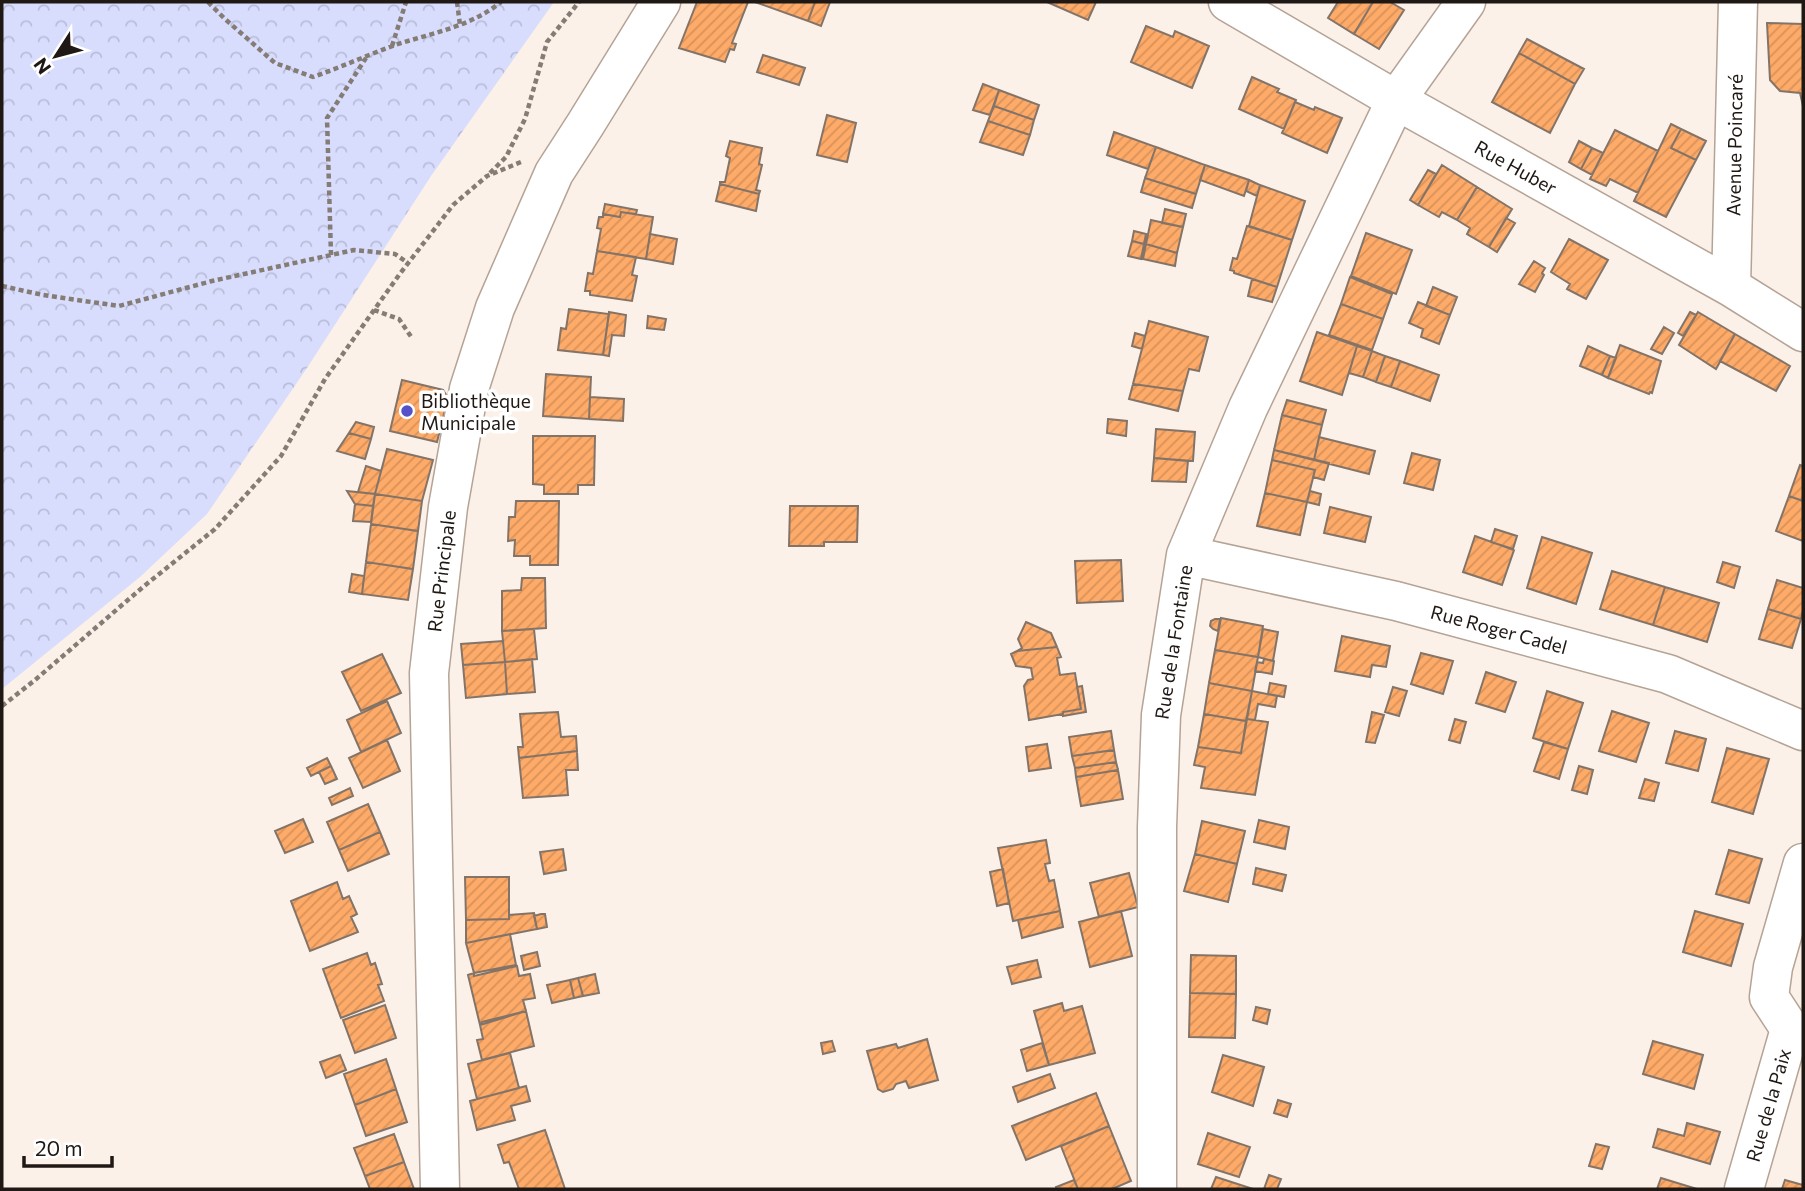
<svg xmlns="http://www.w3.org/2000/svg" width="1805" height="1191" font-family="Commissioner,sans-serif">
  <defs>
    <pattern id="forest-crowns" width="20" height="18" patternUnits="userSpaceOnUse" patternTransform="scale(1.75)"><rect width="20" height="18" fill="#d8ddfe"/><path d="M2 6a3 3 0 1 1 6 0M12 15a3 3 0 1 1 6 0" fill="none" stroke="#b9bdd9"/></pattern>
    <pattern id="building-hatch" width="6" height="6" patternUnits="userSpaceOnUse" patternTransform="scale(1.75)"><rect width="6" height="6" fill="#feaa68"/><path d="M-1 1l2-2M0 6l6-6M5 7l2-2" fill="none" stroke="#d99259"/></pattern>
  </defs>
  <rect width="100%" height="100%" fill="#fcf1e8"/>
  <path fill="url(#forest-crowns)" d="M2 2H554L431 176 307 368 207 514 140 577 2 689Z"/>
  <path fill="url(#building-hatch)" stroke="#847468" stroke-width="2" d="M697 2H748L732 43 736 44 734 50 730 49 725 62 679 48Z
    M755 2H815L808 21Z
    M815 2H830L821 26 808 21Z
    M1047 2H1096L1088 20Z
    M1338 2H1373L1354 34 1328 18Z
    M1373 2H1390L1404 10 1379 49 1354 34Z
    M1767 23 1803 24V106L1800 93 1780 91 1770 80Z
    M1146 26 1173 37 1175 31 1209 46 1192 88 1131 62Z
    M1527 39 1584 69 1575 84 1519 53Z
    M1519 53 1575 84 1550 133 1492 102Z
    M763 55 805 68 799 85 757 72Z
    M1252 77 1279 89 1277 92 1296 100 1284 129 1239 109Z
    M983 84 999 90 990 115 973 110Z
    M999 90 1039 105 1034 120 994 106Z
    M1295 102 1314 110 1315 107 1342 118 1327 153 1282 133Z
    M994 106 1034 120 1030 135 988 121Z
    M827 115 856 123 847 162 817 155Z
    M988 121 1030 135 1023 155 980 142Z
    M1671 124 1681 129 1671 148 1696 160 1666 217 1634 201Z
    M1681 129 1706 141 1696 160 1671 148Z
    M1615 130 1658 151 1638 193 1610 179 1606 186 1590 179Z
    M1114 132 1156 147 1148 169 1107 155Z
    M730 141 762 148 759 164 762 165 756 190 760 191 759 194 720 184V182H725L730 158 726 156Z
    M1579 141 1592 148 1581 169 1569 162Z
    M1156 147 1205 165 1196 194 1145 178Z
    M1592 148 1603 153 1592 175 1581 169Z
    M1205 165 1249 180 1244 196 1200 180Z
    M1442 165 1477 187 1457 220 1442 212 1439 217 1418 205Z
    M1428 170 1436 174 1418 205 1410 200Z
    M1145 178 1196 194 1192 208 1141 192Z
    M1249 180 1260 185 1257 196 1246 191Z
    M720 184 759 194 756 211 716 201Z
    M1260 185 1305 201 1292 240 1249 226Z
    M1477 187 1512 209 1489 247 1467 234 1470 228 1457 220Z
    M605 204 637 210 636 214 621 212 620 217 603 214Z
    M1165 209 1186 214 1183 227 1162 223Z
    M621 212 653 217 646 259 597 251 601 229 597 228 599 217H603V214L620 217Z
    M1506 218 1515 223 1497 252 1489 247Z
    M1151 220 1183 227 1177 253 1146 244Z
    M1247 226 1292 240 1277 287 1234 273V271L1230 270 1233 258 1237 259Z
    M1134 231 1146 234 1144 244 1132 241Z
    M1366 233 1412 250 1396 294 1351 276Z
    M650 234 677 239 673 264 646 259Z
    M1569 239 1608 260 1586 299 1567 289 1570 284 1551 272Z
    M1132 241 1144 244 1141 259 1128 256Z
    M1146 244 1177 253 1175 266 1143 259Z
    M597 251 636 257 632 275 637 276 632 301 590 295V291H585L588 273 593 274Z
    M1534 261 1545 268 1542 273 1544 275 1535 292 1519 284Z
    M1350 277 1392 294 1383 319 1341 304Z
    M1252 279 1277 287 1272 302 1248 296Z
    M1433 287 1457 297 1450 315 1426 306Z
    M1418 302 1450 315 1439 344 1421 337 1423 329 1409 323Z
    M1341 304 1383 319 1372 350 1329 335Z
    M569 309 609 314 603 355 558 350 561 328 566 329Z
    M609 312 626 315 624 336 612 335 609 356 603 355Z
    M1690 312 1696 315 1683 336 1678 333Z
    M1698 312 1735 334 1716 369 1679 345Z
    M648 316 666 319 664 330 647 328Z
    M1149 321 1208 337 1199 371 1189 369 1183 391 1133 384Z
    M1664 327 1674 333 1662 354 1651 349Z
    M1317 332 1357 346 1342 395 1300 381Z
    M1135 333 1145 336 1142 349 1132 346Z
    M1735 334 1790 366 1776 391 1720 361Z
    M1620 345 1661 361 1652 393 1650 392 1649 394 1608 378Z
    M1357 346 1372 351 1363 377 1349 373Z
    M1588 346 1610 356 1602 375 1580 366Z
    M1372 351 1385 356 1376 382 1363 377Z
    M1385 356 1400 361 1391 387 1376 382Z
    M1610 356 1616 358 1608 378 1602 375Z
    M1400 361 1439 375 1430 401 1391 387Z
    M546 374 591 377 589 419 543 416Z
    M402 380 443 390 448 398 437 442 390 431Z
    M1133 384 1183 391 1178 411 1129 399Z
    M590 397 624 399 623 421 589 419Z
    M1287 400 1326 410 1322 425 1282 415Z
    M1282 415 1322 425 1314 460 1274 450Z
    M1108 419 1127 421 1126 436 1107 433Z
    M356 422 374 427 371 439 349 433Z
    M1156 429 1195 432 1193 461 1154 458Z
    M349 433 371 439 365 459 337 451Z
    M533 436H595L594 485H578V494H544V485L533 484Z
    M1319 437 1375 451 1369 474 1314 460Z
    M387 449 433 460 422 501 375 494Z
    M1274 450 1329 463 1324 480 1313 477 1315 470 1272 460Z
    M1412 453 1440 460 1433 490 1404 483Z
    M1154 458 1188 461 1186 482 1152 481Z
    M1272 460 1315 470 1307 502 1265 493Z
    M1800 465 1803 466V501L1789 496Z
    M366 466 381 471 375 494 358 492Z
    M347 491 375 494 373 506 355 504Z
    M1310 491 1321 494 1319 505 1307 502Z
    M1265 493 1307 502 1300 535 1257 526Z
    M375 494 422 501 418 531 371 524Z
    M1789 496 1803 501V541L1776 531Z
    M516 501H559L558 565H530V556H514L515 540 508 541 509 517H515Z
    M355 504 373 506 371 522 353 521Z
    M790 506H858L857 542H824V546H789Z
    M1330 507 1371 517 1365 542 1324 533Z
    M371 524 418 531 413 569 366 562Z
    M1495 529 1517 536 1513 549 1491 542Z
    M1475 536 1514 550 1502 585 1463 572Z
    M1542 537 1592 553 1576 604 1527 588Z
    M1121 560 1123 601 1077 603 1075 561Z
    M366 562 413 569 408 600 362 594Z
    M1723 562 1740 567 1734 588 1717 582Z
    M1612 571 1665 587 1653 625 1600 609Z
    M352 574 364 576 362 594 349 592Z
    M522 578H545L546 628 502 631V591L521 590Z
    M1777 580 1803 588V610L1801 619 1768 609Z
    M1665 587 1719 603 1707 642 1653 625Z
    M1768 609 1801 619 1792 648 1759 639Z
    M1221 618 1263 626 1258 657 1215 650Z
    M1215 619H1220L1218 631 1213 629 1210 626 1211 621Z
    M1026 622 1051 633 1057 647 1017 651 1022 648 1018 639Z
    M534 629 537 659 505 662 502 631Z
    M1263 629 1278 632 1273 661 1258 657Z
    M1342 636 1390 646 1386 667 1372 665 1370 677 1335 671Z
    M503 641 505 662 463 665 461 644Z
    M1057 647 1061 657 1057 658 1060 675 1075 673 1081 709 1063 712V714L1029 720 1024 686 1028 680 1033 679 1031 668 1016 666 1011 654 1017 651Z
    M1215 650 1258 657 1252 691 1209 683Z
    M1421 653 1453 661 1443 694 1411 684Z
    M382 654 401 693 361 711 342 672Z
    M532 659 535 692 507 694 505 662Z
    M1264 659 1274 661 1272 674 1255 671 1257 662 1263 663Z
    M505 662 507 694 466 698 463 665Z
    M1486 672 1516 682 1505 712 1476 703Z
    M1209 683 1252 691 1246 721 1204 714Z
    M1270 683 1286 686 1284 697 1268 694Z
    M1082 686 1086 712 1063 716V712L1081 709 1077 687Z
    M1393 687 1407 691 1399 716 1385 712Z
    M1252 691 1277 696 1275 707 1258 704 1255 720 1247 719Z
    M1547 691 1583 703 1568 749 1533 738Z
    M387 701 401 733 361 752 347 720Z
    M1612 711 1649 723 1636 762 1599 751Z
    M558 712 561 737 576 736 577 751 519 758 518 747H523L520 714Z
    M1372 712 1384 715 1375 743 1366 742Z
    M1204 714 1246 721 1241 753 1198 747Z
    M1247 719 1268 722 1255 795 1201 788 1205 767 1194 765 1198 747 1241 753Z
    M1455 719 1466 722 1460 743 1449 740Z
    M1111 731 1114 750 1072 756 1069 737Z
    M1675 731 1706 739 1698 771 1666 763Z
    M387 740 400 771 363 788 349 758Z
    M1544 742 1568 749 1559 779 1534 771Z
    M1047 744 1051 768 1029 771 1026 747Z
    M1727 748 1769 759 1753 814 1712 802Z
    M1114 750 1116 762 1075 768 1072 756Z
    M577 751 578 770H566L568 795 523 798 519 758Z
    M327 758 331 766 311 776 307 768Z
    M1116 762 1118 770 1076 777 1075 768Z
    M331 766 337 779 325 784 319 772Z
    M1579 766 1593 770 1587 794 1572 790Z
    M1118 770 1123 799 1081 806 1076 777Z
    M1645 779 1659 783 1654 801 1639 798Z
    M350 788 353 796 332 805 329 798Z
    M368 804 380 832 339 850 327 822Z
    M303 819 313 842 285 853 275 831Z
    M1259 820 1289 827 1285 849 1254 842Z
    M1202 821 1245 831 1237 864 1195 854Z
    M380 832 389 854 348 871 339 850Z
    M1046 840 1050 863 1045 864 1049 881 1054 880 1060 911 1013 921 998 848Z
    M563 849 566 870 544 874 540 852Z
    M1729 850 1762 859 1749 903 1716 894Z
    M1195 854 1237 864 1228 902 1184 891Z
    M1256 868 1286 875 1282 891 1253 884Z
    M1003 869 1009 903 997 906 990 872Z
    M1129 873 1138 907 1099 917 1090 883Z
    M465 877H509V919L466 920Z
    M337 882 343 899 349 896 357 914 351 917 358 932 310 951 291 901Z
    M1060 911 1063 927 1022 938 1018 920Z
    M1121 911 1132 956 1090 967 1079 922Z
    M1695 911 1743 924 1731 966 1683 952Z
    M534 913 537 929 466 943V920L509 919V915Z
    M541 914H545L547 927 537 929 534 916Z
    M510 934 516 965 474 973 466 943Z
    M537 952 540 966 524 970 521 956Z
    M367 953 371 965 375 963 382 984 378 985 384 1001 341 1018 323 969Z
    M1191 955 1236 956V994L1190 993Z
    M1037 960 1041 977 1012 984 1007 967Z
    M517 966 519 976 530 974 535 998 523 1000 526 1011 482 1022 480 1025 468 975 474 973V976Z
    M595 974 599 993 583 996 578 978Z
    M578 978 583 996 574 998 570 980Z
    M570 980 574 998 552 1003 547 985Z
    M1190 993 1236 994 1235 1038 1189 1037Z
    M1062 1003 1064 1011 1082 1006 1095 1053 1049 1065 1034 1011Z
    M385 1005 396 1038 355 1053 343 1020Z
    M1256 1007 1270 1010 1267 1024 1253 1020Z
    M526 1011 534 1046 482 1060 477 1040 483 1039 480 1025Z
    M927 1039 938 1080 909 1088 906 1081 896 1084 893 1089 883 1092 878 1089 867 1051 896 1044 898 1048Z
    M832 1041 835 1051 823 1054 821 1043Z
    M1653 1041 1703 1055 1694 1089 1643 1074Z
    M1042 1043 1049 1065 1027 1071 1021 1050Z
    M510 1053 519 1088 477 1099 468 1064Z
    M340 1055 346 1070 326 1078 320 1062Z
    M1223 1055 1264 1067 1253 1106 1212 1092Z
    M386 1059 396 1089 355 1105 344 1074Z
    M1050 1074 1055 1088 1018 1102 1013 1087Z
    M526 1086 530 1101 511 1106 515 1120 477 1130 470 1101Z
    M396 1089 407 1122 366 1136 355 1105Z
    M1096 1093 1109 1126 1026 1160 1012 1126Z
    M1278 1100 1291 1104 1287 1117 1274 1113Z
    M1687 1123 1720 1132 1710 1164 1653 1147 1658 1129 1684 1136Z
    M1109 1126 1131 1181 1112 1189H1078L1061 1146Z
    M545 1130 565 1189H519L509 1162 504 1163 498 1145Z
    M1208 1133 1250 1147 1239 1177 1198 1164Z
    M394 1134 404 1162 365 1176 354 1148Z
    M1596 1144 1609 1147 1602 1169 1589 1166Z
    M404 1162 414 1189H370L365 1176Z
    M1269 1175 1281 1179 1277 1189H1264Z
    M1216 1177 1253 1189H1211Z
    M1661 1178 1697 1189H1657Z
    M1074 1180 1078 1189H1057L1056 1187Z
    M1785 1180 1803 1185V1189H1782Z"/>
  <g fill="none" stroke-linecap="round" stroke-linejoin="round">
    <g stroke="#b5a396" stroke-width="41">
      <path id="minor" d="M1228 2 1396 100 1731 287 1803 332
        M1731 287 1738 2
        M1186 555 1396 601 1668 674 1803 731
        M440 1189 429 673 448 507 469 389 495 308 554 173 585 125 661 2
        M1157 1189V827L1161 715 1186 555 1248 408 1396 100 1466 2
        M1744 1189 1790 1029 1769 997 1773 967 1803 863"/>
    </g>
    <path stroke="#847c75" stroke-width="4.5" stroke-dasharray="5 3.5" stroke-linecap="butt" d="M208 2 225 19 275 63 313 77C341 67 368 55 395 45 432 33 470 27 501 2
      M457 2 460 25
      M392 46 406 2
      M490 173 506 157 525 119 547 42 579 2
      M331 255 327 118 366 58
      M2 286 43 295 119 306 212 281 354 250 395 254 408 263
      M374 310 399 319 412 338
      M2 706 35 680 143 587 215 529 281 456 325 379 399 275 453 205 487 176 521 162"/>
    <use href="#minor" stroke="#fff" stroke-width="38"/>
  </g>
  <circle fill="#5551c9" stroke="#fff" stroke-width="2.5" cx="407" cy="411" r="7"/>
  <g text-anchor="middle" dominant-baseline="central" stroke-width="7" stroke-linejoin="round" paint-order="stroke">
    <g font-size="19" fill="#1f1814" stroke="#fff">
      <text transform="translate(1734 145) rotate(-89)">Avenue Poincaré</text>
      <text transform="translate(1516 167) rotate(29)">Rue Huber</text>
      <text transform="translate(441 571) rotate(-83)">Rue Principale</text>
      <text transform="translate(1499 629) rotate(15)">Rue Roger Cadel</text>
      <text transform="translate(1173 642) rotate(-81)">Rue de la Fontaine</text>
      <text transform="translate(1768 1105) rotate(-74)">Rue de la Paix</text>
    </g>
    <g font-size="19" fill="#1f1814" stroke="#fff" text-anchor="start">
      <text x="421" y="400">Bibliothèque<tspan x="421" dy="22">Municipale</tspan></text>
    </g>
  </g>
  <rect width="1805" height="1191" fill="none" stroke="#1f1814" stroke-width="7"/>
  <g transform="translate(56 56) rotate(234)" stroke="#ffffff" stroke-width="5" paint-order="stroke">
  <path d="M0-5L12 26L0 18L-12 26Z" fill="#1f1814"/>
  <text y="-10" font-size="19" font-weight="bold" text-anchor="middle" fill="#1f1814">N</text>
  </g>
  <path d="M24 1156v10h88v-10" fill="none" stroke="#1f1814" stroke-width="3.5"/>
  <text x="35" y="1156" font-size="21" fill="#1f1814" stroke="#ffffff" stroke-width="5" paint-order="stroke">20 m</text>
</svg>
